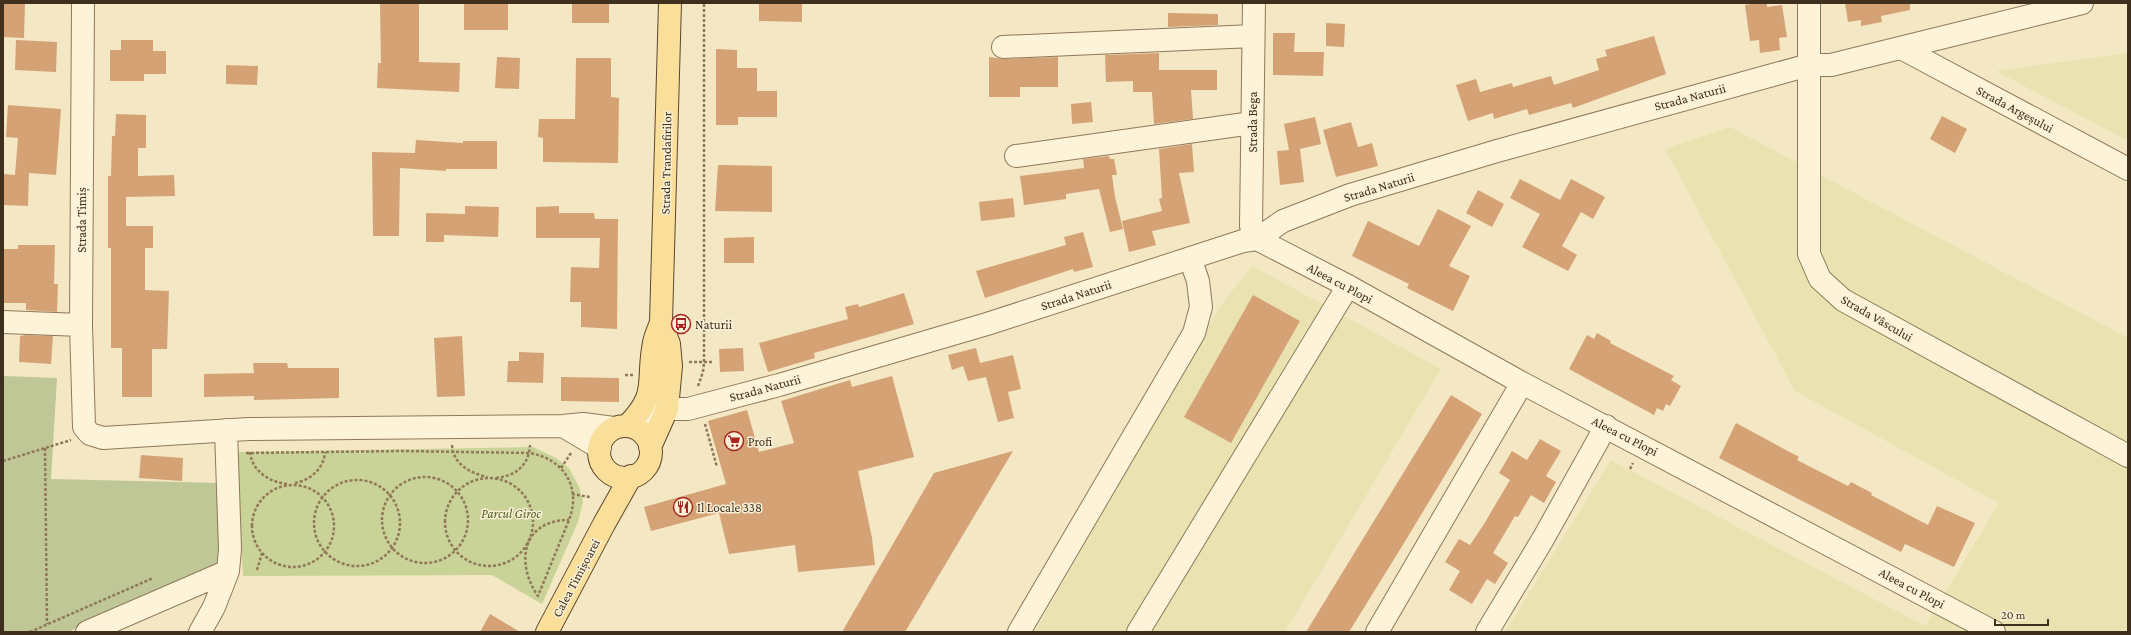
<svg xmlns="http://www.w3.org/2000/svg" width="2131" height="635" font-family="'Crimson Pro',serif">
  <rect width="100%" height="100%" fill="#f3e7c4"/>
  <path fill="#eae3b1" d="M2128 53V141L1996 71Z
    M1730 127 2128 338V632H1505L1611 460 1925 626 1999 503 1795 391 1665 149Z
    M1252 266 1441 369 1285 632H1035L1221 305Z"/>
  <path fill="#c9d397" d="M533 447 556 458 569 468 579 487 583 502 578 522 542 604 492 575 243 576 235 452Z"/>
  <path fill="#bfc796" d="M3 376 57 378 51 479 222 483 228 562 68 632H3Z"/>
  <path fill="#d5a276" d="M3 3H25L24 38 3 37Z
    M380 3H419V62L460 63 459 92 377 88 378 63H381Z
    M464 3H508V30H464Z
    M572 3H609V23H572Z
    M759 3H802V22L759 21Z
    M1758 3H1767V7L1782 5 1787 37 1779 38 1780 50 1760 53 1759 40 1750 41 1745 5Z
    M1845 3H1910V10L1881 16 1882 22 1861 26V20L1848 22Z
    M1168 13 1218 14V25L1168 27Z
    M1326 23 1345 24 1344 47 1326 46Z
    M1273 33H1295L1294 52H1324L1323 76 1273 75Z
    M1654 36 1666 74 1573 108 1571 103 1529 115 1527 109 1494 119 1493 113 1468 121 1456 85 1476 79 1480 92 1512 83 1513 87 1551 76 1554 85 1599 70 1596 59 1607 56 1605 50Z
    M16 40 57 42 56 72 15 70Z
    M121 40H153V51H166V74H144V81H110V50H121Z
    M716 49 737 50V68H757V91H777V117H738V125H716Z
    M1159 53V70H1217V90H1191L1193 119 1154 124 1152 92H1133V81L1106 82 1105 55Z
    M497 57 520 58 519 89 495 88Z
    M989 57 1004 59 1058 57V87H1020V97H989Z
    M576 58H611V97L619 98 618 163 543 162V138L538 137 539 119H575Z
    M226 65 258 66 257 85 226 84Z
    M1091 102 1093 122 1072 124 1071 104Z
    M8 105 61 109 56 175 29 173 28 206 3 205V174L15 175 18 138 6 137Z
    M116 114 146 115V148H138V176L174 175 175 196 126 197V226H153V248H145V290L169 291 167 349H152V397H122V348H111V248H108V176H111L112 136H115Z
    M1942 116 1967 129 1955 153 1930 139Z
    M1315 117 1321 144 1300 149 1304 182 1280 185 1277 151 1289 150 1284 124Z
    M1351 122 1358 147 1372 143 1378 166 1336 177 1323 130Z
    M416 140 463 143V141H497V169H446V171L400 168 399 236H373L372 152 415 153Z
    M1192 144 1194 172 1179 173 1190 223 1152 231 1156 245 1129 252 1122 221 1162 211 1159 199 1162 198 1159 149Z
    M1109 156 1110 159H1114L1117 175H1112L1115 197 1123 229 1110 232 1099 189 1066 194V199L1024 205 1020 176 1084 168 1083 159Z
    M718 165 772 166V212L715 211Z
    M1520 179 1560 200 1571 179 1605 197 1593 219 1581 212 1562 246 1577 255 1568 271 1522 247 1540 214 1510 198Z
    M1478 190 1504 204 1492 227 1466 213Z
    M1013 198 1015 217 981 221 979 202Z
    M465 206 499 207 498 237 444 235V242H426V213L465 214Z
    M559 206V213H594L595 219H618L617 329 581 327V302H570L571 267 599 268 600 238H536V207Z
    M1438 209 1471 226 1449 266 1470 276 1453 311 1407 288 1409 284 1352 256 1368 221 1419 246Z
    M1083 232 1093 267 1074 272 1073 269 985 298 976 271 1066 245 1064 237Z
    M754 237V263H724V238Z
    M18 245H55L54 284H58L57 312 26 310V303H3V249H18Z
    M904 293 914 324 814 353 815 358 768 372 759 343 848 319 845 307 858 304 859 307Z
    M1253 295 1300 321 1231 443 1184 417Z
    M1597 333 1611 341 1610 343 1674 376 1671 380 1681 386 1670 406 1666 404 1663 411 1657 408 1654 415 1569 369 1587 335 1594 339Z
    M26 335 53 336 51 364 19 362 20 336Z
    M462 336 465 396 437 397 434 338Z
    M743 348 744 371 720 372 719 349Z
    M976 348 980 363 1013 355 1021 389 1008 392 1014 418 998 422 986 377 968 381 963 366 952 370 948 355Z
    M519 352 544 353 543 383 507 382 508 361H519Z
    M253 363H287L288 368H339V398L254 400V396L204 397V374L254 373Z
    M892 376 914 457 858 471 872 538 875 565 798 572 795 545 729 554 719 513 651 531 644 507 726 484 708 421 747 410 759 452 794 443 781 401 850 380 852 387Z
    M561 377 619 378V402L561 401Z
    M1451 395 1482 414 1404 543 1349 632H1306Z
    M1736 423 1799 457 1797 460 1848 486 1851 482 1872 493 1871 495 1928 525 1937 506 1975 523 1954 567 1905 544 1901 552 1719 458Z
    M1540 439 1561 451 1546 476 1556 482 1544 503 1531 495 1518 517 1515 516 1493 553 1508 563 1495 584 1487 579 1472 604 1449 590 1460 571 1445 562 1459 539 1470 545 1484 524 1510 480 1499 473 1512 451 1527 460Z
    M1013 451 905 632H842L934 473Z
    M141 455 183 458 182 481 139 478Z
    M490 614 520 632H480Z"/>
  <g fill="none" stroke-linecap="round" stroke-linejoin="round">
    <g stroke="#907858" stroke-width="24">
      <path id="minor" d="M83 3 81 325 84 427 90 434 103 438 249 429 563 426 583 424 614 428
        M1254 3 1251 226 1257 239
        M1809 3V254L1820 279 1843 300 2128 456
        M1003 47 1253 36
        M1903 49 2128 169
        M1016 156 1252 123
        M1257 239 1348 286 1522 383 1994 632
        M3 322 81 325
        M637 416 667 409H688L779 385 987 324 1243 241 1257 239 1283 221 1350 195 1497 151 1809 65H1831L2082 3
        M563 426 600 448
        M87 632 228 571
        M200 632 214 607 228 571 230 549 226 430
        M1019 632 1194 333 1201 307 1198 281 1190 258
        M1138 632 1348 286
        M1377 632 1522 383
        M1487 632 1543 539 1606 426"/>
    </g>
    <g stroke="#5e462d" stroke-width="24">
      <path id="major" d="M627 426C660 393 646 382 654 343 655 336 659 329 661 322L670 3
        M599 452a26 26 0 1 1 52 0a26 26 0 1 1-52 0Z
        M650 447 667 409 671 366 669 344 661 322
        M547 632 604 524 631 476"/>
    </g>
    <path stroke="#907858" stroke-width="2.5" stroke-dasharray="3 2" stroke-linecap="butt" d="M689 362H714
      M625 375H633
      M698 386 703 372 704 362V3
      M705 424 717 467
      M452 445C453 464 470 473 487 477
      M45 448 47 624
      M250 452C252 471 269 482 287 484
      M246 453 401 451 529 453C563 458 582 487 569 520L538 596C515 563 522 520 569 520
      M3 461 71 440
      M561 468 571 453
      M1630 469 1633 463
      M382 520a43 43 0 1 1 86 0a43 43 0 1 1-86 0Z
      M496 478C515 476 529 466 530 445
      M445 522a44 44 0 1 1 88 0a44 44 0 1 1-88 0Z
      M314 523a43 43 0 1 1 86 0a43 43 0 1 1-86 0Z
      M295 483C311 480 324 468 325 452
      M252 526a41 41 0 1 1 82 0a41 41 0 1 1-82 0Z
      M572 494 590 497
      M257 570 262 553
      M30 632 153 578"/>
    <use href="#minor" stroke="#fcf3d9" stroke-width="22"/>
    <use href="#major" stroke="#f9df99" stroke-width="22"/>
  </g>
  <defs>
    <g id="bus-ring" transform="scale(1)"><circle r="9.5" fill="#f9f0d5" stroke="#a72621" stroke-width="1.5"/><path d="M-5-6H5V4H4V6H2V4H-2V6H-4V4H-5ZM-3.5-4V0h7V-4ZM-3.5 1.2v1.5H-2V1.2ZM2 1.2v1.5H3.5V1.2Z" fill="#a72621"/></g>
    <g id="supermarket-ring" transform="scale(1)"><circle r="9.5" fill="#f9f0d5" stroke="#a72621" stroke-width="1.5"/><path d="M-6-5.5h2.5l.6 2H6L4.5 2H-2.5L-4.4-4H-6ZM-1.5 3.2a1.3 1.3 0 1 0 .1 0ZM3 3.2a1.3 1.3 0 1 0 .1 0Z" fill="#a72621"/></g>
    <g id="restaurant-ring" transform="scale(1)"><circle r="9.5" fill="#f9f0d5" stroke="#a72621" stroke-width="1.5"/><path d="M-5-6h1v4h1v-4h1v4h1v-4h1v5L-1.5 .5V6h-2V.5L-5-1ZM5-6V6H3V1.5H1.5Q1.5-4 5-6Z" fill="#a72621"/></g>
  </defs>
  <g fill-rule="evenodd">
    <use href="#bus-ring" x="681" y="324"/>
    <use href="#supermarket-ring" x="734" y="441"/>
    <use href="#restaurant-ring" x="683" y="507"/>
  </g>
  <g text-anchor="middle" dominant-baseline="central" stroke-width="3" stroke-linejoin="round" paint-order="stroke">
    <g font-size="13" fill="#3f2f1e" stroke="#f9f0d5">
      <text transform="translate(1690 97) rotate(-15)">Strada Naturii</text>
      <text transform="translate(2015 109) rotate(28)">Strada Argeșului</text>
      <text transform="translate(1252 122) rotate(-90)">Strada Bega</text>
      <text transform="translate(666 163) rotate(-89)">Strada Trandafirilor</text>
      <text transform="translate(1379 187) rotate(-17)">Strada Naturii</text>
      <text transform="translate(81 220) rotate(-90)">Strada Timiș</text>
      <text transform="translate(1340 283) rotate(28)">Aleea cu Plopi</text>
      <text transform="translate(1076 295) rotate(-18)">Strada Naturii</text>
      <text transform="translate(1877 318) rotate(30)">Strada Vâscului</text>
      <text transform="translate(765 388) rotate(-15)">Strada Naturii</text>
      <text transform="translate(1625 436) rotate(27)">Aleea cu Plopi</text>
      <text transform="translate(576 578) rotate(-62)">Calea Timișoarei</text>
      <text transform="translate(1912 588) rotate(28)">Aleea cu Plopi</text>
    </g>
    <g font-size="13" fill="#3f2f1e" stroke="#f9f0d5" text-anchor="start">
      <text x="695" y="324">Naturii</text>
      <text x="748" y="441">Profi</text>
      <text x="697" y="507">Il Locale 338</text>
    </g>
    <g font-size="13" font-style="italic" fill="#4c5e22" stroke="#f9f0d5">
      <text x="511" y="513">Parcul Giroc</text>
    </g>
  </g>
  <rect width="2131" height="635" fill="none" stroke="#3f2f1e" stroke-width="8"/>
  <path d="M1995 619v6h53v-6" fill="none" stroke="#3f2f1e" stroke-width="2"/>
  <text x="2001" y="619" font-size="12" fill="#3f2f1e" stroke="#f9f0d5" stroke-width="3" paint-order="stroke">20 m</text>
</svg>
